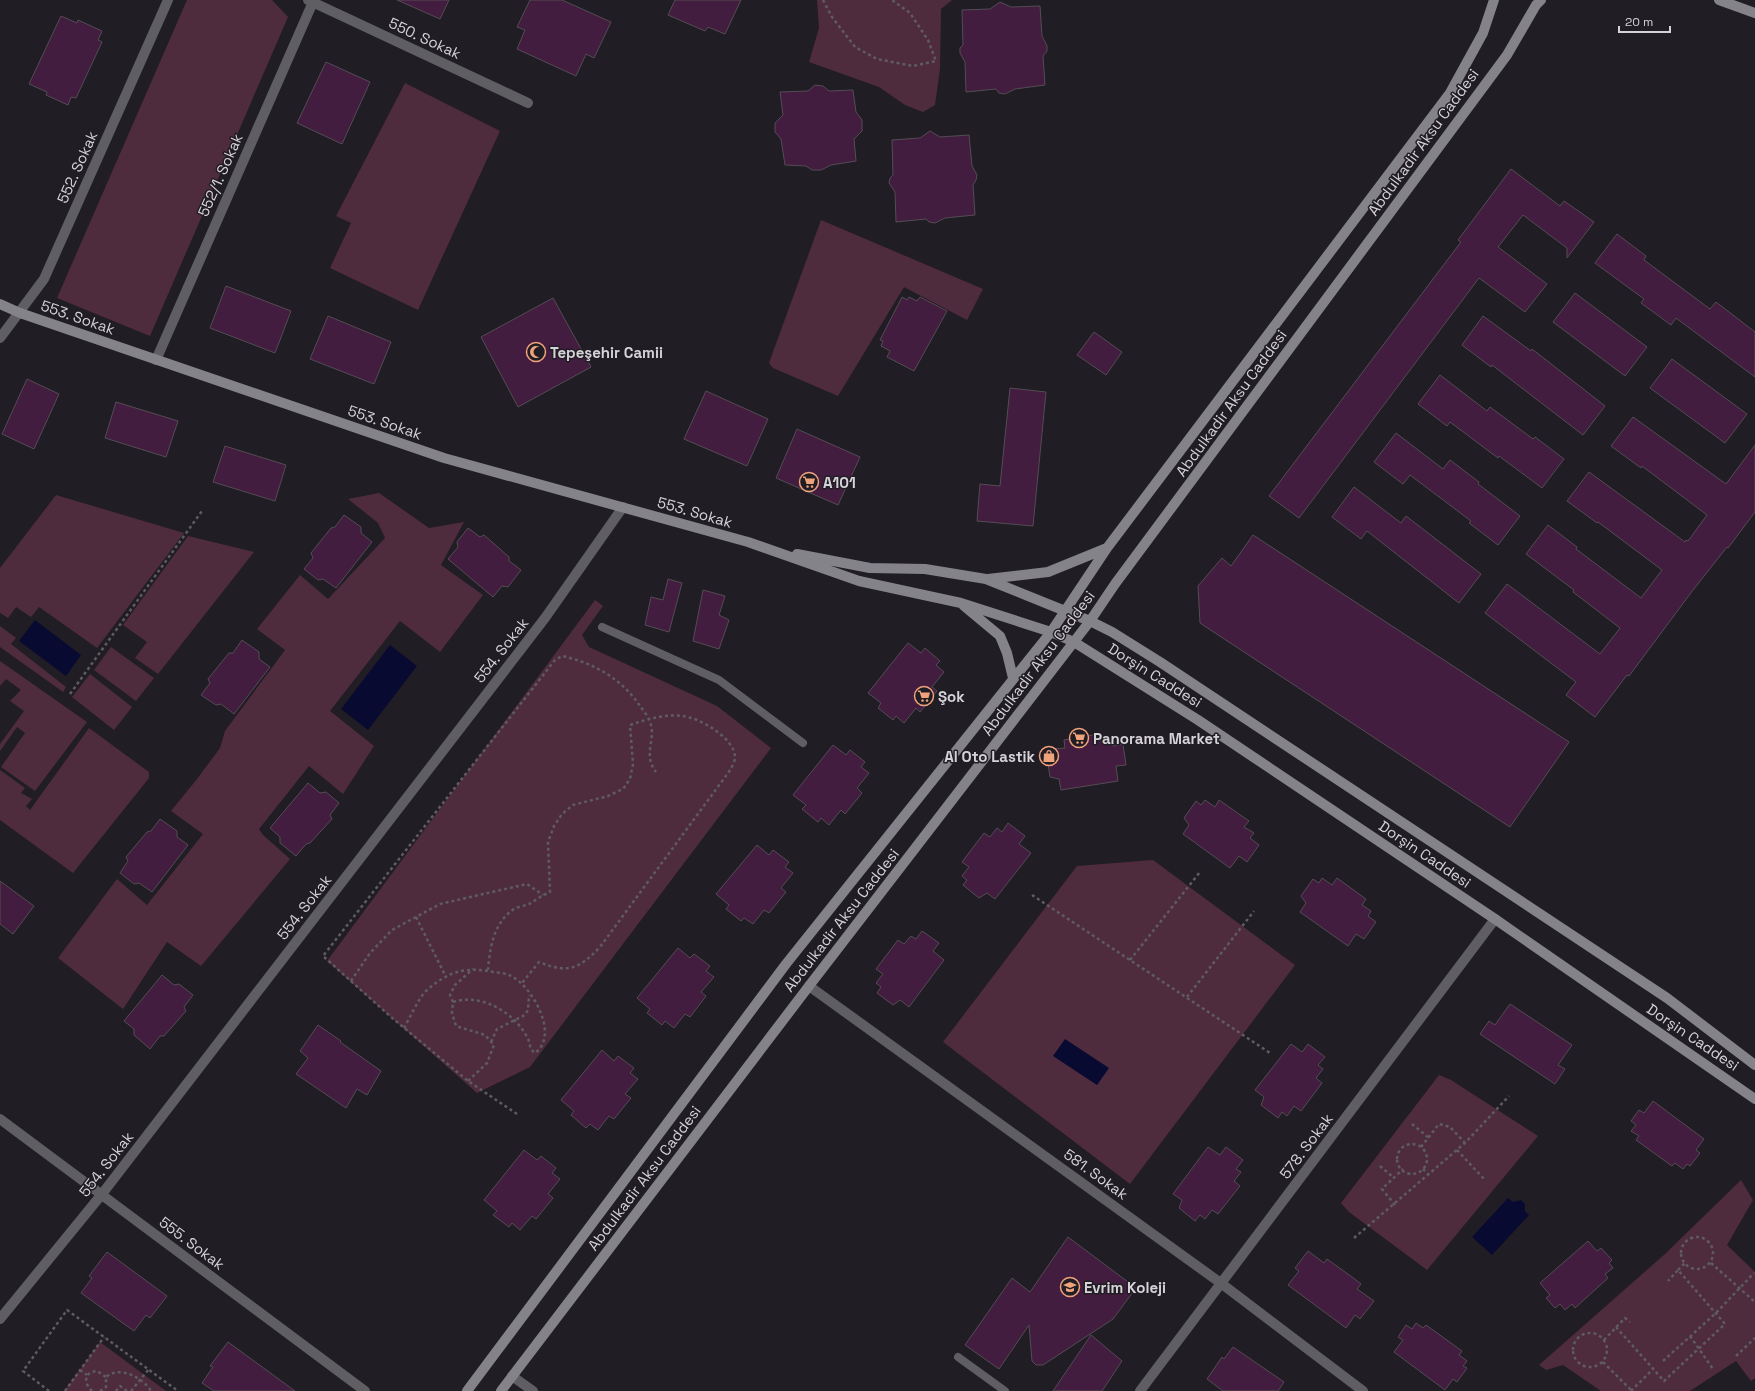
<svg xmlns="http://www.w3.org/2000/svg" width="1755" height="1391" font-family="'Space Grotesk',sans-serif">
  <rect width="100%" height="100%" fill="#211d24"/>
  <path fill="#4f2c3d" d="M187 0H272L288 17 150 336 57 298Z
    M817 0H952L941 9 940 69 935 105 923 112 905 105 879 87 809 62 819 28Z
    M405 83 500 131 418 310 330 268 351 223 336 216Z
    M821 220 983 289 967 320 904 287 838 396 773 368 769 363Z
    M379 493 429 528 464 522 441 565 483 595 440 652 400 621 330 711 374 746 343 794 309 766 259 829 263 835 290 859 201 966 167 942 123 1009 58 958 117 879 147 905 203 834 171 811 197 779 220 748 225 731 285 650 257 629 300 575 328 599 385 538 378 523 348 499Z
    M56 495 184 533 97 648 39 607 31 617 16 607 8 618 0 613V568Z
    M188 536 254 552 158 674 135 658 147 642 123 625Z
    M595 600 603 606 582 635 589 647 717 706 771 748 530 1067 477 1093 327 961Z
    M0 626 16 638 11 644 66 687 63 692 0 647Z
    M111 647 154 678 136 701 94 670Z
    M0 661 87 722 35 791 1 767 25 733 17 727 0 751V744L24 711 10 701 21 690 6 679 0 686Z
    M90 674 132 707 114 730 72 697Z
    M89 728 149 772V778L73 873 0 820V770L25 788 21 793 32 799 26 806 30 810Z
    M1153 860 1295 965 1130 1184 943 1042 1077 866Z
    M1439 1075 1451 1080 1538 1136 1427 1270 1349 1212 1341 1203Z
    M1741 1180 1753 1200 1727 1245 1755 1272V1378L1751 1381 1736 1361 1690 1391H1601L1563 1365 1546 1370 1539 1365 1665 1254Z
    M100 1342 166 1391H64Z"/>
  <path fill="#080a31" d="M35 620 81 655 66 676 19 641Z
    M390 645 417 666 368 730 341 709Z
    M1065 1039 1109 1068 1097 1085 1053 1056Z
    M1508 1198 1513 1202 1521 1200 1525 1204V1211L1529 1215 1492 1255 1472 1237Z"/>
  <path fill="#421d3f" stroke="#544c53" d="M397 0H449L440 19Z
    M530 0H562L611 22 594 58 586 54 576 76 517 49 525 30 517 27Z
    M675 0H741L725 34 708 27 705 31 668 15Z
    M1000 2 1011 7 1040 6 1042 36 1047 46V51L1043 56 1045 85 1015 89 1005 94 999 93 996 89 966 92 965 62 960 53V48L963 45 962 10 990 9Z
    M61 16 77 23 78 20 102 31 98 40 102 42 76 98 71 97 68 105 46 95 47 92 29 84Z
    M326 62 370 82 342 144 297 123Z
    M815 85 823 86 829 91 853 90 856 112 862 120V131L854 139 856 161 831 165 821 170H812L806 166 785 165 781 139 775 132V123L783 115 780 92 808 91Z
    M930 131 940 137 969 135 972 166 977 175 976 180 973 185 975 215 945 218 935 223 929 222 926 219 896 222 895 192 889 183 890 178 893 175 892 140 920 138Z
    M1511 169 1560 206 1564 201 1594 222 1567 258V248L1523 215 1498 247 1547 284 1525 312 1479 278 1299 518 1269 496 1461 242 1458 240Z
    M1617 234 1646 256 1644 260 1710 309 1716 302 1755 332V377L1676 318 1671 325 1641 303 1644 299 1595 263Z
    M226 286 291 311 275 353 210 328Z
    M1575 293 1647 347 1625 376 1553 322Z
    M902 297 907 300 909 297 917 301 920 297 947 311 914 371 887 357 890 351 881 346 883 341 880 340Z
    M553 298 591 367 518 407 481 337Z
    M328 316 391 342 374 384 310 359Z
    M1483 316 1531 351 1532 349 1605 406 1583 435 1492 365 1491 367 1462 345Z
    M1094 332 1122 352 1106 375 1077 355Z
    M1672 359 1747 414 1725 443 1650 388Z
    M1440 375 1487 411 1490 407 1533 439 1535 437 1564 459 1542 488 1499 456 1498 458 1450 422 1447 426 1418 404Z
    M27 379 59 394 34 449 2 434Z
    M1010 388 1046 392 1033 526 977 521 980 484 1000 486Z
    M706 391 768 419 747 466 684 439Z
    M116 402 178 421 166 457 105 438Z
    M1633 417 1726 484 1755 445V512L1728 548 1727 547 1693 590 1629 676 1627 675 1595 717 1566 695 1576 682 1485 613 1507 584 1600 654 1620 628 1573 592 1574 590 1526 554 1548 525 1577 547 1576 549 1641 598 1662 570 1598 522 1597 523 1567 501 1589 472 1685 542 1686 540 1688 541 1707 515 1642 466 1641 468 1611 446Z
    M797 429 860 457 838 505 776 478Z
    M1396 433 1443 469 1450 460 1479 482 1478 484 1520 516 1498 545 1469 523 1471 521 1410 475 1403 484 1374 462Z
    M225 446 286 465 275 501 213 482Z
    M1354 487 1401 523 1406 516 1481 574 1459 603 1367 531 1361 539 1332 517Z
    M344 515 361 527V533L372 542 336 588 323 579 318 580 304 569 313 558 311 553 331 528 335 527Z
    M468 528 480 537 484 535 509 557V561L521 570 508 587 502 586 493 597 448 559 458 547 457 542Z
    M1253 535 1569 742 1510 827 1200 623 1198 586 1222 558 1231 566Z
    M668 579 682 583 669 632 645 625 651 597 663 600Z
    M703 590 725 596 719 615 729 620 719 649 693 641Z
    M242 640 259 652V659L270 667 234 714 221 704 216 705 201 695 210 683 208 679 229 653H233Z
    M908 643 921 653 925 648 940 661 936 665 944 672 932 687 937 691 920 712 916 708 904 723 896 716 893 720 878 708 881 703 868 693Z
    M1099 734 1100 741 1112 740 1113 746 1123 744 1126 765 1116 766 1118 781 1061 790 1059 779 1050 777 1047 757 1054 756 1053 749 1065 748 1064 740Z
    M833 745 846 755 850 750 865 762 861 767 869 773 857 788 862 793 845 814 841 810 829 825 821 818 818 822 802 809 806 805 793 795Z
    M308 783 320 793 326 792 339 803 330 815 332 819 310 843 306 844 296 856 280 843V837L270 828Z
    M1205 800 1215 807 1219 800 1249 821 1244 827 1254 833 1250 838 1259 845 1247 862 1239 856 1230 868 1183 834 1189 825 1184 818 1196 801 1201 805Z
    M160 819 177 831V837L188 845 152 892 139 883 134 884 120 873 128 861 126 857 147 832 151 831Z
    M1008 823 1025 836 1019 844 1031 853 995 899 987 893 979 898 963 885 967 880 962 876 969 867 962 862 984 833 990 837 997 828 1002 832Z
    M757 845 769 855 773 850 789 862 785 867 793 873 781 888 786 892 769 913 764 910 753 924 744 918 741 921 726 909 729 905 716 894Z
    M1322 878 1332 885 1337 878 1366 899 1362 905 1371 911 1368 916 1376 922 1364 939 1356 934 1348 946 1300 912 1306 903 1301 896 1313 879 1319 883Z
    M0 881 34 906 13 934 0 924Z
    M922 931 939 943 933 951 944 960 909 1007 900 1000 893 1005 877 993 881 987 876 983 883 974 876 969 898 940 904 944 911 936 916 939Z
    M678 948 690 958 694 954 710 966 706 971 714 977 701 992 706 996 690 1017 685 1014 674 1028 665 1021 662 1025 647 1013 650 1009 637 998Z
    M162 975 174 985 179 984 193 995 184 1007 186 1011 164 1036H160L150 1049 134 1035V1029L124 1021Z
    M1510 1004 1572 1045 1558 1065 1565 1069 1555 1084 1480 1034 1489 1021 1495 1025Z
    M318 1025 341 1041 340 1042 381 1071 367 1095 357 1089 346 1108 296 1074 308 1058 300 1051Z
    M1291 1044 1302 1052 1308 1044 1325 1057 1318 1065 1323 1069 1316 1078 1322 1083 1301 1111 1294 1106 1287 1116 1282 1112 1278 1118 1261 1105 1264 1097 1255 1090Z
    M602 1050 614 1061 618 1056 634 1068 630 1073 638 1079 625 1094 631 1098 614 1119 609 1116 598 1130 590 1124 586 1128 571 1115 574 1111 561 1100Z
    M1653 1101 1704 1139 1696 1150 1700 1153 1690 1166 1687 1164 1683 1169 1675 1163 1672 1166 1636 1140 1639 1136 1631 1131 1636 1125 1631 1121 1639 1110 1644 1113Z
    M1208 1147 1220 1155 1226 1147 1243 1160 1236 1169 1241 1172 1234 1181 1240 1186 1218 1214 1212 1210 1205 1219 1200 1215 1195 1221 1179 1208 1182 1200 1173 1194Z
    M524 1150 537 1160 541 1156 556 1168 552 1173 560 1179 548 1194 553 1198 536 1219 532 1216 520 1230 512 1223 509 1227 493 1215 497 1211 484 1200Z
    M1068 1237 1136 1288 1113 1319 1043 1365H1036L1032 1361 1029 1325 999 1369 965 1345 1012 1278 1030 1292Z
    M1588 1241 1597 1251 1601 1248 1612 1260 1609 1263 1613 1268 1605 1274 1608 1278 1575 1308 1572 1304 1565 1310 1560 1304 1555 1308 1546 1298 1550 1295 1540 1283Z
    M1308 1251 1324 1263 1327 1259 1352 1277 1361 1284 1357 1289 1374 1301 1360 1319 1355 1315 1346 1328 1288 1285 1299 1271 1295 1268Z
    M107 1252 167 1296 150 1318 146 1315 134 1331 81 1293 92 1278 89 1276Z
    M1416 1323 1423 1328 1426 1325 1462 1351 1459 1355 1467 1361 1463 1366 1467 1368 1457 1382 1453 1379 1445 1390 1394 1352 1403 1340 1398 1337 1406 1325 1412 1329Z
    M1091 1335 1122 1361 1102 1391H1053Z
    M228 1342 295 1391H214L202 1383 213 1367 210 1366Z
    M1233 1347 1284 1382 1278 1391H1223L1207 1379 1222 1357 1224 1359Z"/>
  <g fill="none" stroke-linecap="round" stroke-linejoin="round">
    <path stroke="#5e5b61" stroke-width="2.5" stroke-dasharray="3 3" stroke-linecap="butt" d="M823 0 832 17 855 47 877 59 913 66 936 61 928 40 910 13 892 0
      M70 694 202 511
      M1032 895 1270 1053
      M416 917 446 977
      M1130 960 1200 872
      M488 970C490 948 493 923 514 909 519 906 526 906 531 903 537 899 543 895 550 892L548 842 554 826 562 814 573 805 608 796 623 789 630 779 633 764 630 725C648 719 664 714 682 716 699 717 736 739 735 758 735 761 732 766 731 769L600 947C579 969 568 974 539 962L522 983
      M351 981 370 953 392 930 440 904 527 884 543 895
      M1187 997 1254 911
      M404 1028C410 1018 418 999 426 991 447 972 465 966 493 972 499 973 506 973 511 976 532 986 560 1035 535 1053 528 1048 531 1043 527 1037 514 1012 481 993 453 1002
      M491 1042 497 1029 525 1015 528 1010 529 995
      M468 1081 487 1063 494 1045 485 1035 456 1026 452 1013 453 1002 450 995 455 985 473 969
      M517 1114 468 1081 391 1017 323 956 555 660 562 656C594 663 622 679 640 706 644 711 649 718 651 725 655 742 643 755 656 772
      M1412 1124 1429 1138
      M1397 1159a15 15 0 1 1 30 0a15 15 0 1 1-30 0Z
      M1421 1147 1439 1124 1450 1127 1465 1143
      M1457 1150 1485 1180
      M1380 1166 1394 1178
      M1423 1169 1429 1175
      M1395 1205 1382 1189 1403 1169
      M1681 1253a16 16 0 1 1 32 0a16 16 0 1 1-32 0Z
      M1354 1238 1465 1143 1509 1096
      M1711 1263 1755 1302
      M1678 1270 1685 1263
      M1616 1327 1664 1381 1725 1324 1678 1270 1668 1281
      M1573 1350a17 17 0 1 1 34 0a17 17 0 1 1-34 0Z
      M1690 1336 1713 1369
      M1604 1340 1625 1318 1630 1322
      M1736 1356 1755 1338
      M1663 1361 1716 1313 1754 1273
      M1603 1362 1632 1391
      M80 1370 87 1375
      M49 1391 23 1371 67 1310 178 1391
      M65 1391 104 1337
      M92 1391C84 1384 83 1372 97 1371L106 1377
      M100 1391 106 1387V1377C120 1365 143 1378 151 1391
      M116 1391 120 1386 127 1391
      M131 1391 149 1369
      M1631 1391 1653 1369"/>
    <path stroke="#5f5e63" stroke-width="8" d="M602 627 719 680 803 743
      M958 1357 1005 1391"/>
    <path stroke="#5f5e63" stroke-width="10" d="M308 0 528 103
      M0 338 44 279 168 0
      M156 360 313 2
      M809 986 1222 1284 1363 1391
      M0 1119 365 1391
      M0 1319 102 1194 545 618 623 507
      M512 1376 533 1391
      M1140 1391 1495 919"/>
    <path stroke="#84838a" stroke-width="10" d="M1719 0 1755 13
      M0 304 20 313 444 458 748 542 859 581 961 603 1051 632 1074 642 1198 720 1495 919 1755 1099
      M797 554 870 568 925 569 986 579 1090 621 1112 632 1160 662 1667 998 1755 1065
      M988 579 1048 572 1107 548
      M964 606 1000 636 1007 653 1013 678
      M467 1391 786 964 1051 632 1107 548 1450 93 1483 33 1494 0
      M501 1391 809 986 1090 621 1115 584 1507 55 1536 5 1541 0"/>
  </g>
  <defs>
    <g id="mosque-ring" transform="scale(1)"><circle r="9.5" fill="#211d24" stroke="#f0a27b" stroke-width="1.5"/><path d="M3.5-4.9A6 6 0 1 0 3.5 4.9A5 5 0 1 1 3.5-4.9Z" fill="#f0a27b"/></g>
    <g id="supermarket-ring" transform="scale(1)"><circle r="9.5" fill="#211d24" stroke="#f0a27b" stroke-width="1.5"/><path d="M-6-5.5h2.5l.6 2H6L4.5 2H-2.5L-4.4-4H-6ZM-1.5 3.2a1.3 1.3 0 1 0 .1 0ZM3 3.2a1.3 1.3 0 1 0 .1 0Z" fill="#f0a27b"/></g>
    <g id="shop-ring" transform="scale(1)"><circle r="9.5" fill="#211d24" stroke="#f0a27b" stroke-width="1.5"/><path d="M-5-2.5h2.3a2.7 3.5 0 0 1 5.4 0H5L5.5 6h-11ZM-1.5-2.5h3a1.5 2.3 0 0 0-3 0Z" fill="#f0a27b"/></g>
    <g id="school-ring" transform="scale(1)"><circle r="9.5" fill="#211d24" stroke="#f0a27b" stroke-width="1.5"/><path d="M0-5L7-2L0 1L-7-2ZM-4 1L0 2.5L4 1V4Q0 6-4 4Z" fill="#f0a27b"/></g>
  </defs>
  <g fill-rule="evenodd">
    <use href="#mosque-ring" x="536" y="352"/>
    <use href="#supermarket-ring" x="809" y="482"/>
    <use href="#supermarket-ring" x="924" y="696"/>
    <use href="#supermarket-ring" x="1079" y="738"/>
    <use href="#shop-ring" x="1049" y="756"/>
    <use href="#school-ring" x="1070" y="1287"/>
  </g>
  <g text-anchor="middle" dominant-baseline="central" stroke-width="3" stroke-linejoin="round" paint-order="stroke">
    <g font-size="15" fill="#d6d3d8" stroke="#211d24">
      <text transform="translate(425 38) rotate(25)">550. Sokak</text>
      <text transform="translate(1423 142) rotate(-54)">Abdulkadir Aksu Caddesi</text>
      <text transform="translate(77 167) rotate(-66)">552. Sokak</text>
      <text transform="translate(220 175) rotate(-66)">552/1. Sokak</text>
      <text transform="translate(78 317) rotate(19)">553. Sokak</text>
      <text transform="translate(1231 403) rotate(-54)">Abdulkadir Aksu Caddesi</text>
      <text transform="translate(385 422) rotate(19)">553. Sokak</text>
      <text transform="translate(695 512) rotate(16)">553. Sokak</text>
      <text transform="translate(501 650) rotate(-52)">554. Sokak</text>
      <text transform="translate(1038 663) rotate(-53)">Abdulkadir Aksu Caddesi</text>
      <text transform="translate(1155 675) rotate(32)">Dorşin Caddesi</text>
      <text transform="translate(1425 854) rotate(34)">Dorşin Caddesi</text>
      <text transform="translate(304 907) rotate(-52)">554. Sokak</text>
      <text transform="translate(841 920) rotate(-52)">Abdulkadir Aksu Caddesi</text>
      <text transform="translate(1693 1037) rotate(34)">Dorşin Caddesi</text>
      <text transform="translate(1306 1146) rotate(-53)">578. Sokak</text>
      <text transform="translate(106 1164) rotate(-52)">554. Sokak</text>
      <text transform="translate(1096 1174) rotate(36)">581. Sokak</text>
      <text transform="translate(644 1178) rotate(-53)">Abdulkadir Aksu Caddesi</text>
      <text transform="translate(192 1243) rotate(37)">555. Sokak</text>
    </g>
    <g font-size="15" font-weight="bold" fill="#d6d3d8" stroke="#211d24" text-anchor="start">
      <text x="550" y="352">Tepeşehir Camii</text>
      <text x="823" y="482">A101</text>
      <text x="938" y="696">Şok</text>
      <text x="1093" y="738">Panorama Market</text>
      <text x="1035" y="756" text-anchor="end">Al Oto Lastik</text>
      <text x="1084" y="1287">Evrim Koleji</text>
    </g>
  </g>
  <path d="M1619 26v6h51v-6" fill="none" stroke="#d6d3d8" stroke-width="2"/>
  <text x="1625" y="26" font-size="12" fill="#d6d3d8" stroke="#211d24" stroke-width="3" paint-order="stroke">20 m</text>
</svg>
